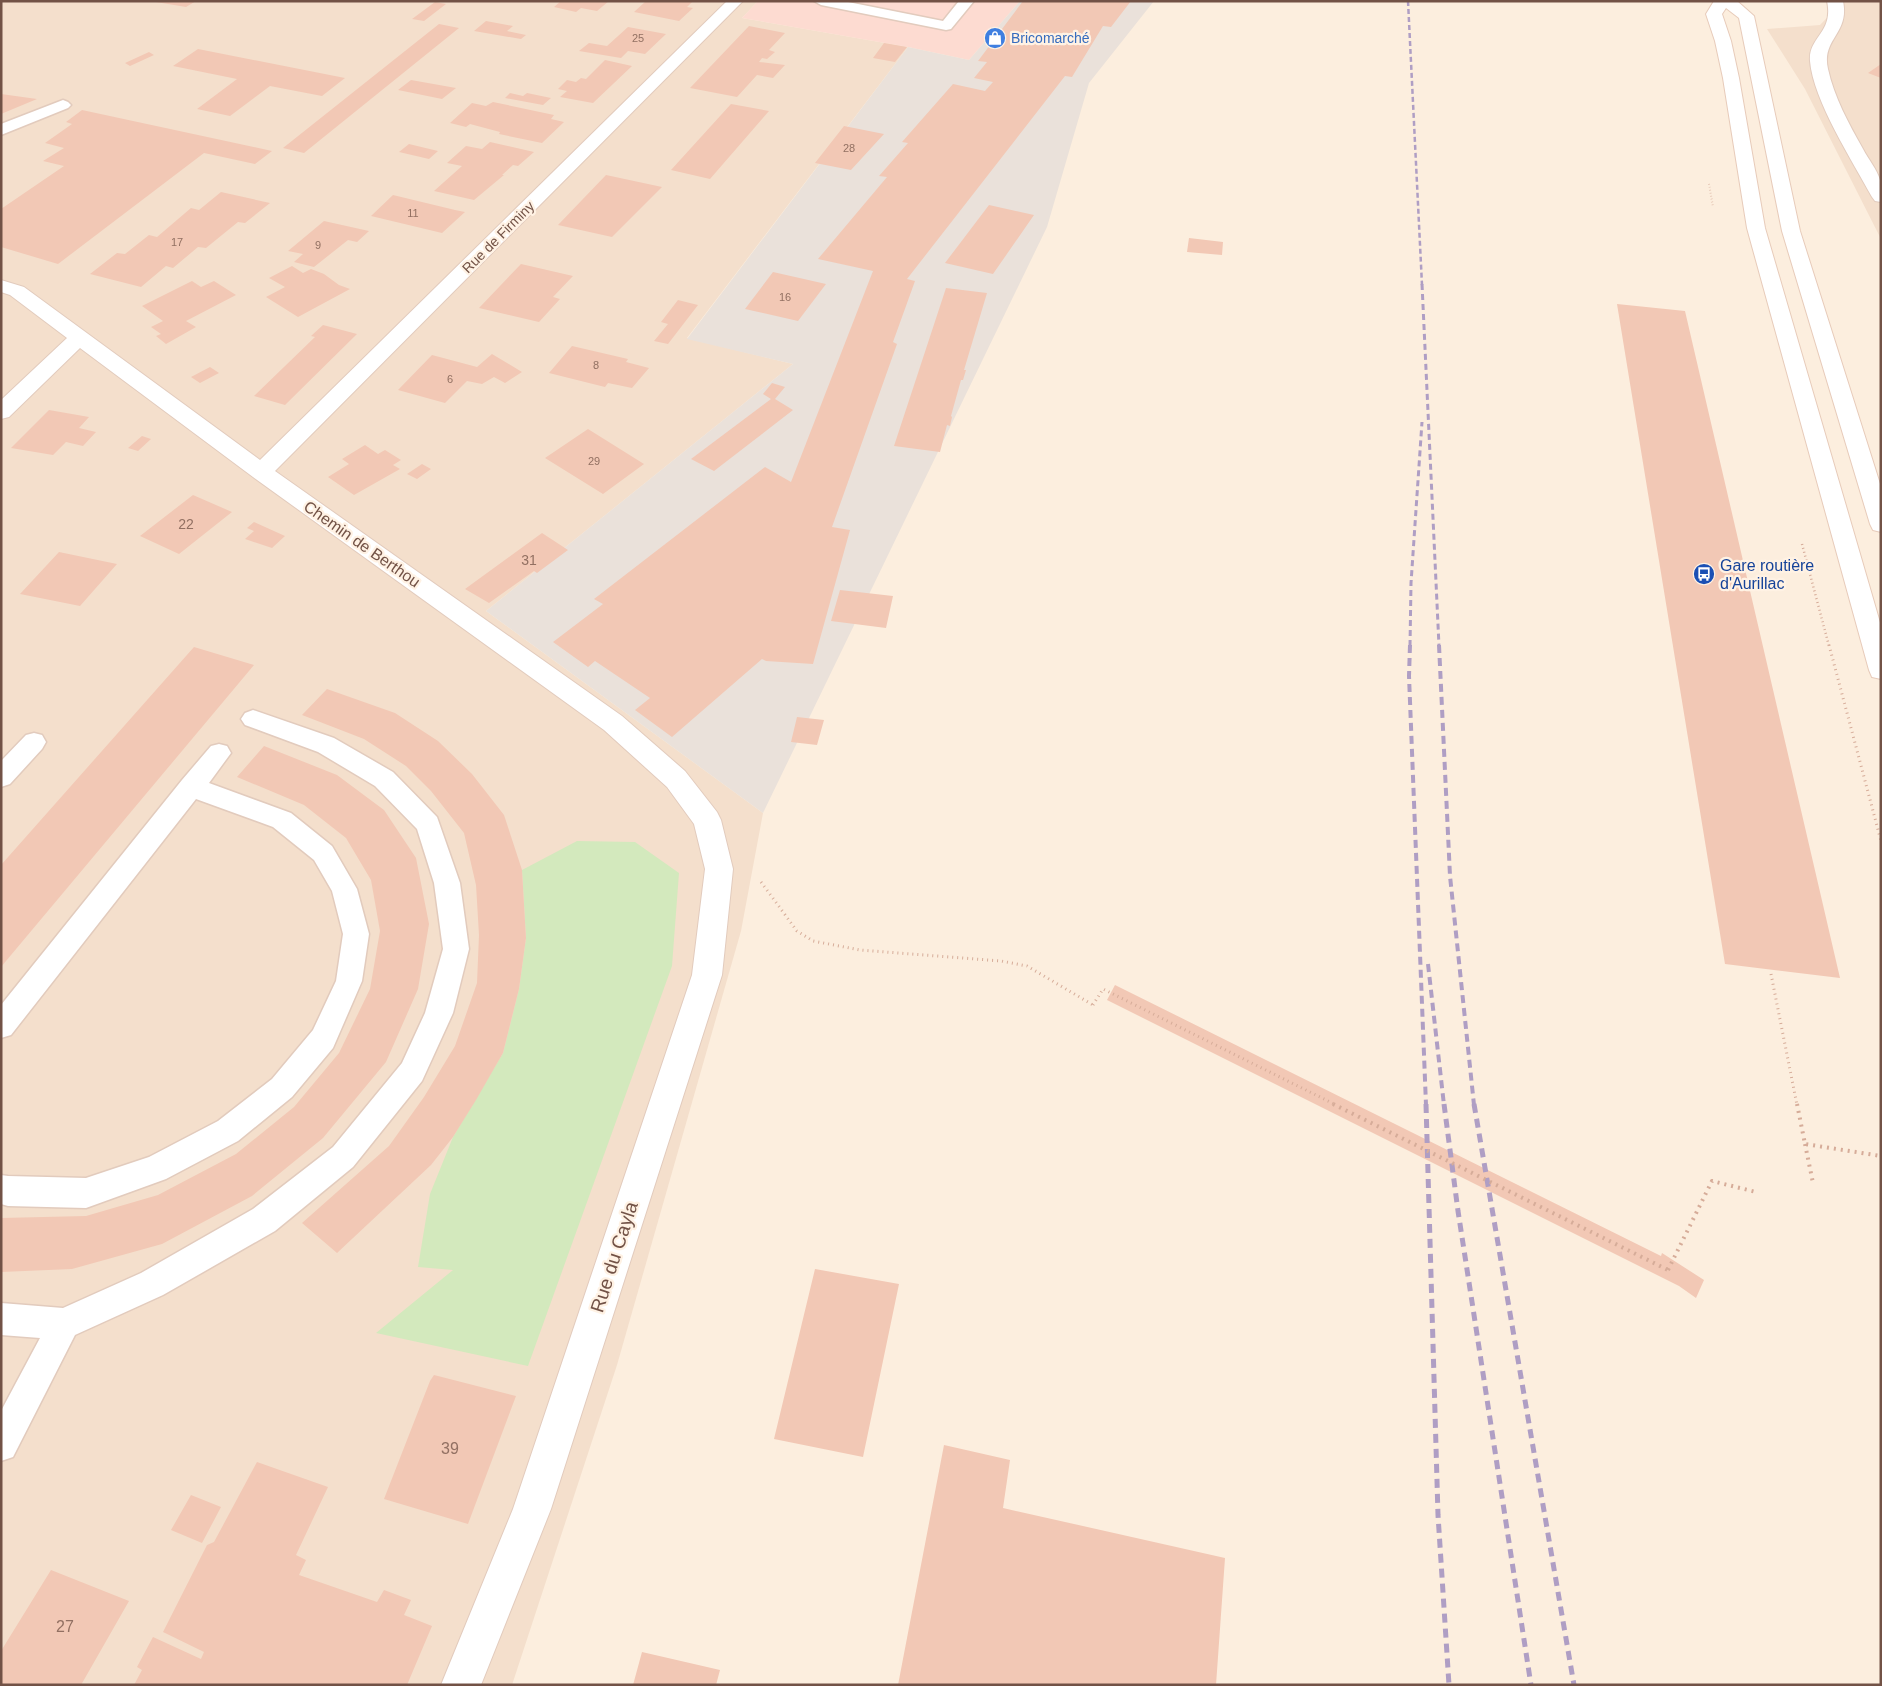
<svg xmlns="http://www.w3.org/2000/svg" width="1882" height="1686" font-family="Helvetica,sans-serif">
  <rect width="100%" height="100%" fill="#fceede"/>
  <path fill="#f4dfcc" d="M1 1H758L742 18 908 47 687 338 793 364 486 611 763 813 741 931 617 1365 512 1685H1Z
    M1843 1H1881V239L1805 89 1767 29 1820 25Z"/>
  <path fill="#fddbd1" d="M758 1H1020L969 60 908 47 742 18Z"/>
  <path fill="#eae1da" d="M1020 1H1154L1089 83 1047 227 763 813 486 611 793 364 687 339 908 47 969 60Z"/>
  <path fill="#d3e9bd" d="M577 841 635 842 679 873 672 966 528 1366 376 1333 453 1270 418 1267 430 1194 453 1137 503 1053 519 989 526 938 522 870Z"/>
  <path fill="#f2c8b5" d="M150 1H196L186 7Z
    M561 1H609L597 11 581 8 576 12 554 7Z
    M646 1H693L687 7 693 8 679 21 634 12Z
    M1023 1H1131L1111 27 1103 26 1072 77 1065 76 907 279 915 281 893 342 897 344 832 527 850 530 813 664 766 661 762 659 672 737 635 710 650 698 595 661 588 667 553 642 603 604 594 599 765 467 791 482 873 271 818 259 887 177 879 176 908 143 902 142 953 84 985 91 993 82 974 78 987 62 978 61Z
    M435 2 446 4 424 21 412 19Z
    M486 21 513 26 507 31 526 35 521 39 474 31Z
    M439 24 459 28 304 153 283 148Z
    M749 26 785 33 769 50 775 52 767 59 762 58 759 62 785 65 773 78 757 75 737 97 690 88Z
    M628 27 666 34 645 54 628 51 621 58 579 51 589 43 607 46Z
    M884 43 907 47 895 62 873 58Z
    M198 49 345 78 322 96 270 86 230 116 197 109 237 79 173 66Z
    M149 52 154 55 130 66 125 63Z
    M605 60 632 66 593 103 560 97 567 91 558 89 567 80 576 82 581 78 586 79Z
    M1881 64V78L1868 73Z
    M411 80 456 88 442 99 398 90Z
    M510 93 523 96 527 93 551 98 543 105 505 98Z
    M1 94 37 99 1 114Z
    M493 102 554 115 551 119 564 122 542 143 499 134 500 132 470 124 466 127 450 123 472 103 486 106Z
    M731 104 769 111 710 179 671 170Z
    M82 110 272 151 255 164 204 153 58 264 1 247V209L64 166 43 161 64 148 45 143 72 124 66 122Z
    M844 126 884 134 851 170 815 163Z
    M490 142 534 152 518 166 513 165 502 175H504L474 200 434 191 462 166 447 163 466 146 482 149Z
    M409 144 438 151 429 159 399 152Z
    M606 175 662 187 612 237 558 225Z
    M221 192 270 203 245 223 238 222 206 248 198 247 173 268 166 266 141 287 90 274 117 253 125 254 149 235 157 237 191 208 199 210Z
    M393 195 455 210 465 212 442 233 371 216Z
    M989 205 1034 215 993 274 945 263Z
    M324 221 369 231 357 242 348 240 314 267 294 262 303 254 288 251Z
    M1189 238 1223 242 1222 255 1187 252Z
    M521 264 573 276 553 297 560 299 539 322 479 308Z
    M292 266 303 273 311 269 324 274 339 285 350 289 298 317 266 297 285 287 269 278Z
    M773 272 826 284 798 321 745 309Z
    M192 281 201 287 214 281 236 295 186 321 196 327 166 344 156 336 161 334 151 327 163 321 142 306Z
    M946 288 987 293 964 370H966L963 380H961L951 416 952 417 950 426 947 425 940 452 894 446Z
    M678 300 698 305 668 344 654 341 668 324 661 322Z
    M1617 304 1685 311 1840 978 1725 964Z
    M323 325 357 334 285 405 254 396 315 337 311 336Z
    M572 346 628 359 626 362 649 368 632 388 608 383 605 387 549 373Z
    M492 354 522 372 505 383 494 377 482 384 467 381 445 403 398 390 432 355 477 367Z
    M210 367 219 373 200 383 191 377Z
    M772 383 785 387 775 399 793 410 714 471 691 459 771 399 763 394Z
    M49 410 89 417 79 428 96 432 83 446 66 442 53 455 11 448Z
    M588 429 644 464 603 494 545 458Z
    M142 436 151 439 138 451 128 448Z
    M365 445 378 454 385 450 401 460 393 465 400 469 354 495 328 477 349 464 342 459Z
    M422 464 431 469 417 479 407 474Z
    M193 495 232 512 179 554 140 536Z
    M254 522 285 536 272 548 245 539 254 531 247 528Z
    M542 533 568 550 537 573 534 571 489 603 465 589Z
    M59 552 117 564 80 606 20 594Z
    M840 590 893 596 886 628 831 621Z
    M194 647 254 665 1 967V865Z
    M327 689 395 713 438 741 472 774 504 815 522 870 526 938 519 989 503 1053 476 1100 453 1137 431 1165 337 1253 302 1223 389 1146 424 1097 455 1046 477 983 479 935 476 885 464 833 431 791 406 766 364 739 302 715Z
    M797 717 824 720 817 745 791 742Z
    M264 746 337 775 384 810 416 858 429 924 418 989 386 1062 323 1138 252 1196 162 1244 72 1269 1 1272V1218L86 1216 158 1195 236 1154 294 1107 339 1053 370 989 380 931 371 880 346 838 304 805 237 777Z
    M1115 985 1661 1256 1662 1253 1704 1280 1696 1298 1679 1286 1107 1000Z
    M815 1269 899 1284 863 1457 774 1439Z
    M434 1375 516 1396 468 1524 384 1499 430 1381Z
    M944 1445 1010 1460 1003 1508 1225 1558 1216 1685H898Z
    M257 1462 328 1487 296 1555 306 1560 299 1575 377 1602 384 1590 411 1600 404 1615 432 1626 407 1685H134L142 1670 137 1667 153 1637 201 1659 204 1652 163 1632 207 1545 214 1542Z
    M191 1495 221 1507 202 1543 171 1530Z
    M51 1570 129 1601 81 1685H1V1651Z
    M642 1652 720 1670 716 1685H633Z"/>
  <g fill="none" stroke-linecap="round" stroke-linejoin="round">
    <g stroke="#e2cbbd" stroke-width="3">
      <path id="lane" d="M814 1H843L943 21 959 1H974L951 29 946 30 821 5Z
        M63 100 68 102 71 105 68 108 1 135V124Z
        M253 710 334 738 393 772 437 817 460 883 469 949 453 1013 422 1081 353 1167 275 1231 163 1295 75 1335 13 1457 1 1461V1411L40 1338 1 1335V1303L63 1308 141 1273 253 1209 333 1147 402 1063 425 1013 443 949 434 883 417 829 375 786 318 752 245 725 241 719 245 713Z
        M34 733 42 735 46 742 42 749 10 784 1 787V761L26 735Z
        M219 744 227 746 231 753 209 783 291 813 332 846 357 889 369 934 362 981 333 1048 292 1097 238 1141 166 1179 86 1208 8 1206 1 1204V1175L8 1176 86 1178 149 1157 218 1121 272 1079 313 1030 336 981 343 934 332 891 314 860 273 827 196 799 11 1035 1 1038V1005L182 780 211 746Z"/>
    </g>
    <g stroke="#e2cbbd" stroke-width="2">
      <path id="street" d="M727 1H743L275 471 622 716 685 771 717 812 721 820 733 869 722 975 551 1509 481 1685H441L513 1509 692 975 705 869 694 824 667 787 604 730 253 477 80 348 9 417 1 419V400L67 338 10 295 1 292V280L24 287 260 460Z
        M1827 1H1843C1850 34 1821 39 1828 69 1834 97 1849 124 1863 149 1868 159 1877 169 1880 180 1882 186 1881 196 1881 202L1875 201 1872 197C1853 162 1813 100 1810 61 1808 37 1834 33 1827 1Z"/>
    </g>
    <g stroke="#e7cbba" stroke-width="2">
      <path id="secondary" d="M1714 1H1737L1754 16 1800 231 1881 487V532L1873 530 1870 524 1782 231 1740 23 1739 18 1726 8 1722 14 1731 41 1739 78 1765 228 1881 626V679L1872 677 1869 670 1747 228 1723 78 1715 41 1706 14Z"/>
    </g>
    <path stroke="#d6ac99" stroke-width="2" stroke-dasharray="0.5 2.5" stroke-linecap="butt" d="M1709 184 1713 207"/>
    <path stroke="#d6ac99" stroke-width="2.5" stroke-dasharray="1 3" stroke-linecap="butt" d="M1802 544 1829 646"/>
    <path stroke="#d6ac99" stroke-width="3" stroke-dasharray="1 4" stroke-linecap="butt" d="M1829 645 1881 841
      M761 882 797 931 813 941 860 950 1001 961 1027 966 1093 1005
      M1771 974 1797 1105"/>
    <path stroke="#d6ac99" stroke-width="4" stroke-dasharray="2 5" stroke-linecap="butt" d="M1797 1104 1805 1144 1881 1156
      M1805 1144 1813 1183
      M1668 1270 1712 1181 1756 1192"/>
    <use href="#lane" fill="#fff" fill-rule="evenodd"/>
    <use href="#street" fill="#fff" fill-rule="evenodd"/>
    <use href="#secondary" fill="#fff" fill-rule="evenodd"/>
    <path stroke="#af9ec4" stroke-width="2.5" stroke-dasharray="5 3" stroke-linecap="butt" d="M1408 1 1422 285"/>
    <path stroke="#af9ec4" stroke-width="3" stroke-dasharray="6 4" stroke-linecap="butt" d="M1422 284 1439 646
      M1410 646 1411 583 1422 422"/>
    <path stroke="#af9ec4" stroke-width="4" stroke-dasharray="8 5" stroke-linecap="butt" d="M1410 645 1409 676 1426 1105
      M1439 645 1450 876 1474 1105
      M1428 964 1444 1105"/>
    <path stroke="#af9ec4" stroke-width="5" stroke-dasharray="9 6" stroke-linecap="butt" d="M1426 1104 1438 1515 1449 1685
      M1444 1104 1458 1211 1531 1685
      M1474 1104 1574 1685"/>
    <path stroke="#d6ac99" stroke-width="3" stroke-dasharray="1 4" stroke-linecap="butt" d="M1093 1005 1103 989 1336 1105"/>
    <path stroke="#d6ac99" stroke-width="4" stroke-dasharray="2 5" stroke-linecap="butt" d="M1333 1104 1668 1270"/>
  </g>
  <defs>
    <g id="shop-disc" transform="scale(1.125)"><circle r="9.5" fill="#3f7fe0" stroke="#fff2e4"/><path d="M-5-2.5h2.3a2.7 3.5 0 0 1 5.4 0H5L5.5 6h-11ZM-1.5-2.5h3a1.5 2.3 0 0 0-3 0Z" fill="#fff"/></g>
    <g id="bus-disc" transform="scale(1.125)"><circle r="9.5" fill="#1a4fb4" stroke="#fff2e4"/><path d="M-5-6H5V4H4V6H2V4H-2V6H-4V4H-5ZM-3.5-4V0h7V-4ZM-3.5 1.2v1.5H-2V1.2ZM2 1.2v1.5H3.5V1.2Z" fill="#fff"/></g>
  </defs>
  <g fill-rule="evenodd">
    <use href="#shop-disc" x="995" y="38"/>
    <use href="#bus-disc" x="1704" y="574"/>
  </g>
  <g text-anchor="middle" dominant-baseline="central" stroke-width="4.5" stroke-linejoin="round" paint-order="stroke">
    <g font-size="11" fill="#927062">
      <text x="638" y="38">25</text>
      <text x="849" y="148">28</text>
      <text x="413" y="213">11</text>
      <text x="177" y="242">17</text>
      <text x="318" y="245">9</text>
      <text x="785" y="297">16</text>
      <text x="596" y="365">8</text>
      <text x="450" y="379">6</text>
      <text x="594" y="461">29</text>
    </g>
    <g font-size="14" fill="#366cbe" stroke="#fff2e4" text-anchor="start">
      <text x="1011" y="38">Bricomarché</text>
    </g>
    <g font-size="14" fill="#725246" stroke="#fff2e4">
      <text transform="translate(498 237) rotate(-45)">Rue de Firminy</text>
    </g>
    <g font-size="14" fill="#927062">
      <text x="186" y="524">22</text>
      <text x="529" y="560">31</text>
    </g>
    <g font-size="16" fill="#725246" stroke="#fff2e4">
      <text transform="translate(362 544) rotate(35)">Chemin de Berthou</text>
    </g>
    <g font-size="16" fill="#164399" stroke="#fff2e4" text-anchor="start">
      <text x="1720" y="565">Gare routière<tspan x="1720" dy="18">d'Aurillac</tspan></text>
    </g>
    <g font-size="16" fill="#927062">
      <text x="450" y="1448">39</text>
      <text x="65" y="1626">27</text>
    </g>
    <g font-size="19" fill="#725246" stroke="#fff2e4">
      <text transform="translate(614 1257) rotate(-72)">Rue du Cayla</text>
    </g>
  </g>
  <rect width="1882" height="1686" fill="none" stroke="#725246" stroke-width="5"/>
</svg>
